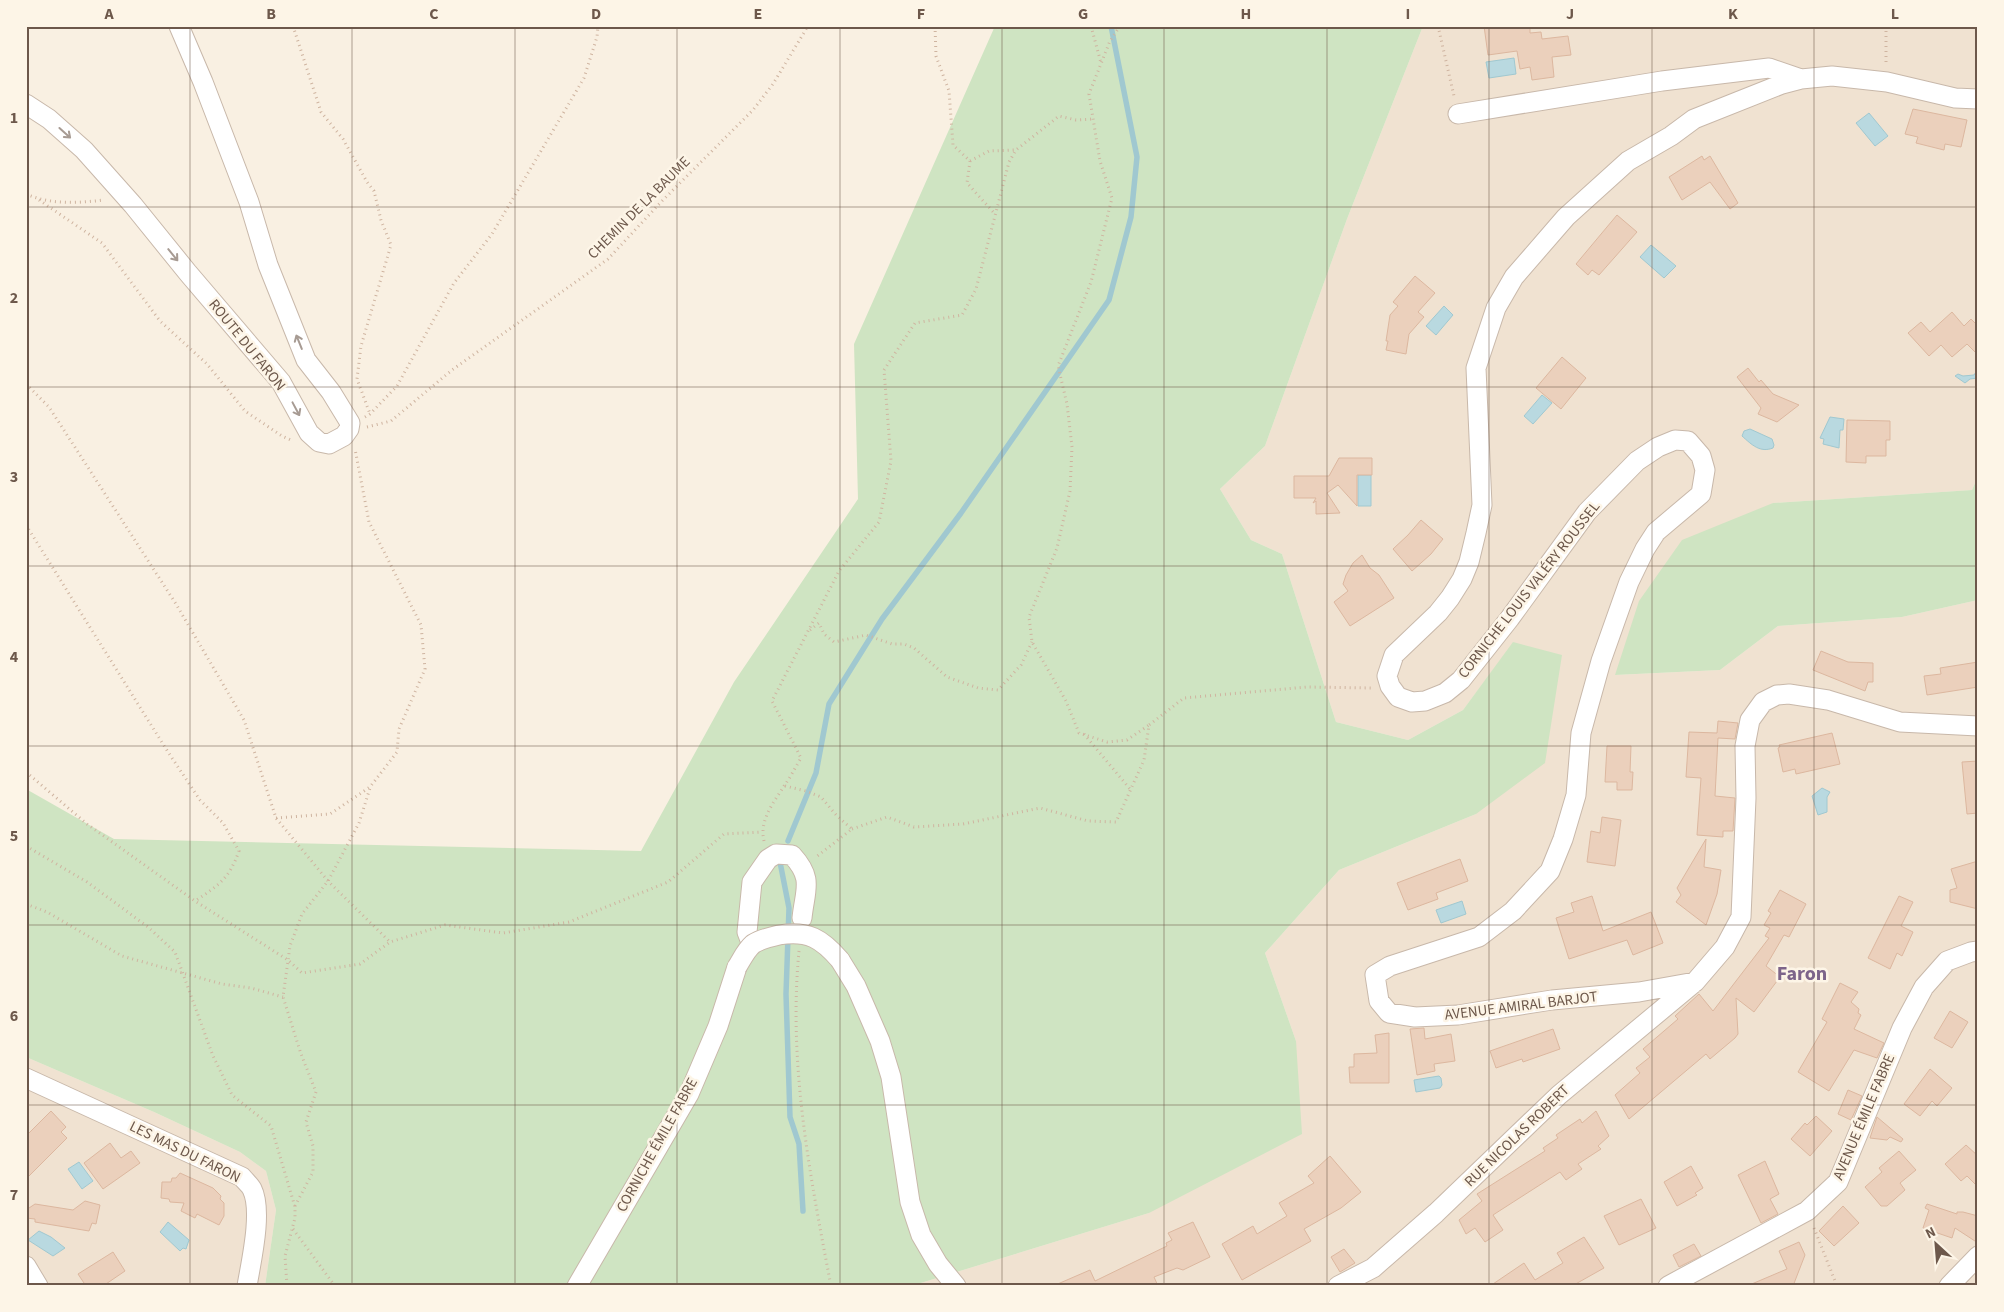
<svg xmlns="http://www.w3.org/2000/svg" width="2004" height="1312" font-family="'Source Sans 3',sans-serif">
  <rect width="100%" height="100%" fill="#f9f0e2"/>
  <path fill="#f0e2d1" d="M1423 26H1978V476L1972 490 1773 503 1616 675 1720 670 1778 626 1902 617 1978 600V1286H911L1149 1213 1296 1041 1265 953 1339 870 1476 814 1514 642 1463 710 1408 740 1336 722 1282 554 1251 540 1220 489 1265 446 1347 219Z
    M26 1057 154 1112 240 1152 266 1171 276 1210 265 1286H26Z"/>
  <path fill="#cfe4c2" d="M995 26H1423L1347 219 1265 446 1220 489 1251 540 1282 554 1336 722 1408 740 1463 710 1513 642 1562 655 1545 763 1476 814 1339 870 1265 953 1296 1041 1302 1134 1149 1213 911 1286H265L276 1210 266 1171 240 1152 154 1112 26 1057V789L114 839 641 851 734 682 858 499 854 344Z
    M1978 476V600L1902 617 1778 626 1720 670 1615 675 1639 601 1682 540 1773 503 1972 490Z"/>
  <path fill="#b9d9e0" stroke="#a0c8d0" d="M1514 58 1516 74 1489 78 1486 62Z
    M1869 113 1888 136 1875 146 1856 123Z
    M1651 245 1676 266 1664 278 1640 257Z
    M1444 306 1453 315 1436 335 1426 326Z
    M1978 369V378L1970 379 1965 383 1955 376 1958 374 1963 376 1974 375Z
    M1542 395 1552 403 1533 424 1524 416Z
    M1830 417 1844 419 1843 430H1840L1839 448 1823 444 1824 439 1820 438Z
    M1750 429 1772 439 1774 445 1773 448C1760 453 1752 445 1742 436L1744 431Z
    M1358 475H1371V506H1358Z
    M1822 788 1830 792 1827 797V812L1818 815 1812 796Z
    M1462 901 1466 914 1441 923 1436 910Z
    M1439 1076 1441 1078 1442 1085 1440 1088 1416 1092 1414 1080Z
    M79 1162 93 1181 82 1189 68 1169Z
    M168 1222 189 1240 186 1249 183 1248 180 1251 160 1232Z
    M39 1231 51 1237 65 1248 53 1256 28 1240Z"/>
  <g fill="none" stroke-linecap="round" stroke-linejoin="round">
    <path stroke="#a0c8d0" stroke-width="5.5" d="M788 841 816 773 829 704 882 619 961 513 1109 300 1131 217 1137 157 1111 26
      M780 862 789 908 786 994 790 1117 799 1144 803 1211"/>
  </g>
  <path fill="#ebd0bc" stroke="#dcb79f" d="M1484 26H1530V33L1541 32 1542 39 1568 36 1571 55 1552 57 1554 77 1532 80 1530 67 1520 69 1517 51 1488 55Z
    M1913 109 1967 120 1961 147 1945 144 1944 150 1916 143 1918 137 1905 134Z
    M1702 156 1704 160 1710 156 1738 203 1730 209 1710 182 1682 200 1669 177Z
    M1617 215 1637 232 1599 275 1592 270 1588 275 1576 264Z
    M1415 276 1435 293 1418 312 1424 317 1409 334 1406 354 1386 350 1388 341H1386L1390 315 1398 306 1393 302Z
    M1952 312 1964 326 1971 319 1978 326V355L1967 344 1952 357 1941 345 1929 356 1908 333 1921 322 1930 332Z
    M1562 357 1586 378 1561 409 1536 388Z
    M1748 368 1759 382 1761 380 1773 394 1799 405 1777 422 1758 414 1761 408 1737 377Z
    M1847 420 1890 421V440H1886V456H1866V463L1846 462Z
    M1339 458H1372V475H1357V506L1338 485 1327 493 1340 513 1316 514V501L1313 503 1316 498H1294V476H1329Z
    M1421 520 1443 539 1431 554 1412 571 1393 549 1408 535Z
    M1362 555 1370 568 1379 575 1394 598 1350 626 1334 602 1348 591 1343 584 1346 575 1353 563Z
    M1821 651 1848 662 1873 663V682H1868L1865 691 1813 670Z
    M1978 662V687L1927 695 1924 676 1941 674 1940 668Z
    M1718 721 1738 723 1735 739 1718 738 1715 796 1735 798 1733 831H1723V837L1697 835 1701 778 1686 777 1689 732 1717 733Z
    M1832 733 1840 764 1796 774 1795 769 1783 772 1778 748 1780 747 1779 745Z
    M1607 746H1631L1630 772H1633L1632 790H1617V782H1605Z
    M1978 761V813L1967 814 1962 762Z
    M1602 817 1621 820 1615 866 1587 862 1591 831 1600 833Z
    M1706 839 1704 867 1721 870 1717 894 1706 925 1676 902 1681 895 1677 888Z
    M1460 859 1468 881 1436 893 1438 899 1408 910 1397 883Z
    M1978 861V909L1950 902V890L1957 888 1951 869Z
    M1780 890 1806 904 1789 937 1784 935 1766 966 1780 977 1754 1012 1736 998 1738 1034 1735 1038 1710 1059 1706 1054 1629 1119 1615 1095 1640 1073 1636 1068 1650 1057 1643 1049 1678 1019 1675 1016 1699 994 1713 1011 1769 938 1765 936 1770 928 1764 925 1771 913 1768 911Z
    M1592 896 1603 931 1651 912 1663 943 1633 955 1627 940 1569 959 1556 918 1574 912 1571 903Z
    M1899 896 1913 902 1901 926 1913 932 1902 956 1897 953 1890 969 1868 958Z
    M1840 983 1858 992 1851 1002 1859 1009 1858 1013 1861 1015 1854 1029 1884 1043 1877 1058 1854 1050 1829 1091 1798 1072 1827 1022 1822 1019Z
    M1950 1011 1968 1022 1952 1048 1934 1038Z
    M1424 1028 1425 1039 1451 1034 1455 1061 1434 1064 1435 1071 1417 1075 1410 1029Z
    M1553 1029 1560 1049 1523 1062 1522 1059 1496 1068 1490 1051Z
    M1389 1033V1083H1350L1349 1067H1354V1054L1377 1053 1375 1035Z
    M1930 1069 1952 1088 1937 1106 1932 1101 1920 1116 1904 1104Z
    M1848 1090 1862 1096 1851 1120 1838 1114Z
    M51 1111 66 1127 61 1132 67 1138 26 1179V1136Z
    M1596 1111 1609 1136 1598 1146 1601 1149 1578 1164 1582 1169 1566 1180 1560 1172 1493 1215 1503 1230 1485 1242 1475 1228 1466 1234 1459 1220 1482 1201 1477 1194 1545 1151 1543 1148 1558 1138 1556 1135 1580 1119 1582 1123Z
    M1816 1116 1832 1131 1810 1156 1791 1139 1805 1123 1807 1125Z
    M1877 1117 1903 1139 1901 1142 1890 1137 1887 1140 1870 1138Z
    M110 1143 121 1158 131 1151 140 1163 103 1189 84 1163Z
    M1966 1145 1978 1156V1187L1967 1176 1961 1181 1945 1164Z
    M1899 1151 1916 1170 1900 1183 1905 1190 1887 1206H1881L1865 1187 1882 1172 1879 1168Z
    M1330 1156 1361 1192 1341 1208 1304 1229 1311 1241 1242 1280 1222 1244 1253 1226 1257 1234 1287 1216 1279 1203 1314 1183 1308 1176Z
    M1765 1161 1779 1194 1770 1199 1778 1214 1761 1223 1738 1175Z
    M1691 1166 1703 1188 1695 1193 1697 1195 1677 1206 1664 1182Z
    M180 1173 213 1188 221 1196 220 1199 224 1203V1216L219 1225 197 1214 195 1218 181 1211 184 1203 170 1202 169 1199 161 1198 162 1182H171L172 1178H176Z
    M1641 1199 1656 1228 1619 1245 1604 1216Z
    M85 1201 100 1205 96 1224 92 1223 89 1231 35 1222V1219L26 1218V1210L35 1204 73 1210Z
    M1927 1204 1957 1214V1212H1963L1978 1216V1243L1955 1228 1952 1238 1923 1228 1929 1210 1925 1208Z
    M1843 1206 1859 1223 1834 1246 1819 1231Z
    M1193 1222 1210 1257 1183 1270 1177 1268 1154 1277 1158 1286H1053L1090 1270 1095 1281 1167 1246 1166 1243 1172 1240 1168 1233Z
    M1584 1237 1604 1268 1572 1286H1490L1524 1263 1535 1280 1563 1263 1557 1253Z
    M1799 1242 1805 1255 1793 1286H1747L1787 1269 1779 1251Z
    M1694 1244 1701 1256 1679 1267 1673 1255Z
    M1344 1249 1355 1263 1340 1272 1331 1257Z
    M113 1252 125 1271 103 1286H86L78 1274Z"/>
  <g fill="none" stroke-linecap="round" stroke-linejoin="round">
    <g stroke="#c8b8aa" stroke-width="21">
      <path id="minor" d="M26 104 49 119 84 150 133 205 188 273 281 382 309 433 319 442 329 444 344 436 349 429 350 423 331 392 306 360 268 265 249 202 203 82 179 26
        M1458 114 1662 81 1769 68 1801 79
        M752 945 747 932 752 882 768 859 776 854 792 855C814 879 805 889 802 918
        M840 960 856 986 880 1041 891 1077 910 1202 921 1235 938 1264 956 1286
        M1695 982 1639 992 1552 1000 1458 1015 1415 1017 1389 1013 1379 1001 1375 975 1390 966 1479 937 1513 911 1550 871 1563 839 1576 795 1581 733 1601 661 1629 582 1645 549 1656 532 1701 494 1705 470 1701 456 1688 441 1675 440 1658 447 1637 461 1587 512 1510 618 1461 680 1445 693 1425 701 1412 702 1398 697 1390 686 1387 676 1394 655 1438 613 1450 598 1462 579 1469 562 1476 533 1482 505 1476 368 1496 308 1514 277 1566 217 1628 161 1671 136 1694 119 1782 84 1801 79 1832 76 1887 82 1955 98 1978 99
        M26 1078 242 1177C245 1181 250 1185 252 1189 263 1211 251 1262 247 1286
        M26 1266 38 1286
        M577 1286 689 1094 718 1026 737 967
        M1338 1286 1373 1268 1436 1213 1559 1095 1695 982 1725 947 1741 917 1746 798 1745 746 1750 720 1763 702 1777 695 1789 694 1828 700 1900 722 1978 726
        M1668 1286 1807 1211 1838 1182 1902 1028 1924 987 1947 961 1971 952 1978 951
        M1949 1286 1978 1256"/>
    </g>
    <path stroke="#cfb4a0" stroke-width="3" stroke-dasharray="1 4" stroke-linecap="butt" d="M293 26 321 112 343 139 367 182 374 191 381 220 391 245 361 346 357 379 370 414
      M935 26 936 56 949 91 953 145 970 161 989 151 1016 150
      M1091 26 1101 63
      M1120 26 1110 41 1089 94 1100 161 1112 198 1091 282 1058 366 1067 404 1072 447 1070 491 1057 548 1029 617 1032 642 1066 701 1079 733 1107 742 1127 740 1149 725
      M1438 26 1454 96
      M1886 26V64
      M970 161 967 183 995 214
      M26 194C51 205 78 203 104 200
      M39 200 102 243 160 321 207 364 245 411 282 436 293 441
      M26 384 49 407 176 604 244 720 276 818 328 881 390 942
      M365 417 370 414 397 386 454 283 492 234 584 78 597 37 598 26
      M367 427 391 421 452 370 608 259 662 201 753 110 773 84 808 26
      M26 525 168 752 200 800 223 823 239 851C229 879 219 885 195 901
      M810 630 819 623 824 634 834 642 866 635 892 644H904L914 648 947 677 978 688 998 690 1021 665 1032 642
      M1084 734 1130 789
      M26 772 87 824 195 901 288 960 302 973 360 964 390 942 445 925 503 933 569 922 668 882 724 834 762 832
      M785 786 806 791 821 797 837 816 852 829 816 857
      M276 818 330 814 370 787 397 752 399 729 425 669 421 625 369 522 355 449
      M852 829 887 817 914 827 963 824 1040 808 1088 821 1116 822 1144 760 1149 725 1184 698 1307 687 1373 688
      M764 841C759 820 774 802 784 786 790 778 795 768 801 758L772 701 839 571 879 522 891 461 884 370 915 323 962 315 976 289 1009 162 1016 150 1059 116 1076 120 1093 119
      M26 846 87 882 148 927 175 952 213 1056 232 1095 271 1126 295 1207V1218L285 1256 287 1286
      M26 904 47 912 122 956 222 984 251 988 283 997
      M799 951C788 1064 810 1176 831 1286
      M295 1206 313 1172V1146L306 1122 316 1092 301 1054 283 997 290 946 302 914 328 881 359 823 370 788
      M1814 1228 1837 1286
      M293 1229 335 1286"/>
    <use href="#minor" stroke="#fff" stroke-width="19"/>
    <g stroke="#c8b8aa" stroke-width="21" stroke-linecap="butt">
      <path id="minor-bridge" d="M737 967C742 959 746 950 753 944 761 939 770 937 779 935 808 930 822 939 840 960"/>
    </g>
    <use href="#minor-bridge" stroke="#fff" stroke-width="19"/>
  </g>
  <defs><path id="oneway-shaft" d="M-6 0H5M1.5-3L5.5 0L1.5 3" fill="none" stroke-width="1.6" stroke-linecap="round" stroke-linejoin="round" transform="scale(1.25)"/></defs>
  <g stroke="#a79b93">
    <use href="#oneway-shaft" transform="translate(65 133) rotate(42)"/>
    <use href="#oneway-shaft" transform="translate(173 255) rotate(51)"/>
    <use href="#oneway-shaft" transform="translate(299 342) rotate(-112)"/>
    <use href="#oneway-shaft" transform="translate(296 409) rotate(62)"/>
  </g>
  <path fill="none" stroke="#6d584b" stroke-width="1" stroke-opacity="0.55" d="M190 26V1286M352 26V1286M515 26V1286M677 26V1286M840 26V1286M1002 26V1286M1164 26V1286M1327 26V1286M1489 26V1286M1652 26V1286M1814 26V1286M26 207H1978M26 387H1978M26 566H1978M26 746H1978M26 925H1978M26 1105H1978"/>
  <g text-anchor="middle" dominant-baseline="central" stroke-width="5" stroke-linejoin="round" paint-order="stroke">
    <g font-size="15" fill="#6d584b" stroke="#fdf5e7">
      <text transform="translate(639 208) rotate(-45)">CHEMIN DE LA BAUME</text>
      <text transform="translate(247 345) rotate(51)">ROUTE DU FARON</text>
      <text transform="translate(1529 590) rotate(-52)">CORNICHE LOUIS VALÉRY ROUSSEL</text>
      <text transform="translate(1521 1006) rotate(-7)">AVENUE AMIRAL BARJOT</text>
      <text transform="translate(1864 1117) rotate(-67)">AVENUE ÉMILE FABRE</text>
      <text transform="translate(1517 1136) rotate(-44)">RUE NICOLAS ROBERT</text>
      <text transform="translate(657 1145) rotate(-61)">CORNICHE ÉMILE FABRE</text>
      <text transform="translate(185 1152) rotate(26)">LES MAS DU FARON</text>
    </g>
    <g font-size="20" font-weight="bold" fill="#7d648a" stroke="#fdf5e7">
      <text x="1802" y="974">Faron</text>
    </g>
  </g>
  <rect width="2004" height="1312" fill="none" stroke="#fdf5e7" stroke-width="55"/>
  <g transform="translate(1936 1244) rotate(334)" stroke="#fdf5e7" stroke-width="4" paint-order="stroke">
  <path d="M0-4L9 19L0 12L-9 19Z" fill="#6d584b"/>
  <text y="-8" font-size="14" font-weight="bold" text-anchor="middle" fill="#6d584b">N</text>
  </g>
  <rect x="28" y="28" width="1948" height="1256" fill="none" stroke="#6d584b" stroke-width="2"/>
  <g font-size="16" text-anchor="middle" font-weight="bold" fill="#6d584b">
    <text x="109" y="19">A</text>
    <text x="271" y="19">B</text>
    <text x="434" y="19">C</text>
    <text x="596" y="19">D</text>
    <text x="758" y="19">E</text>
    <text x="921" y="19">F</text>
    <text x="1083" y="19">G</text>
    <text x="1246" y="19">H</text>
    <text x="1408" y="19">I</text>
    <text x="1570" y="19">J</text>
    <text x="1733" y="19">K</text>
    <text x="1895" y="19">L</text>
    <text x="14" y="123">1</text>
    <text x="14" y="303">2</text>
    <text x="14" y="482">3</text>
    <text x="14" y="662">4</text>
    <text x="14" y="841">5</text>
    <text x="14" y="1021">6</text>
    <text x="14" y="1200">7</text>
  </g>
</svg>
